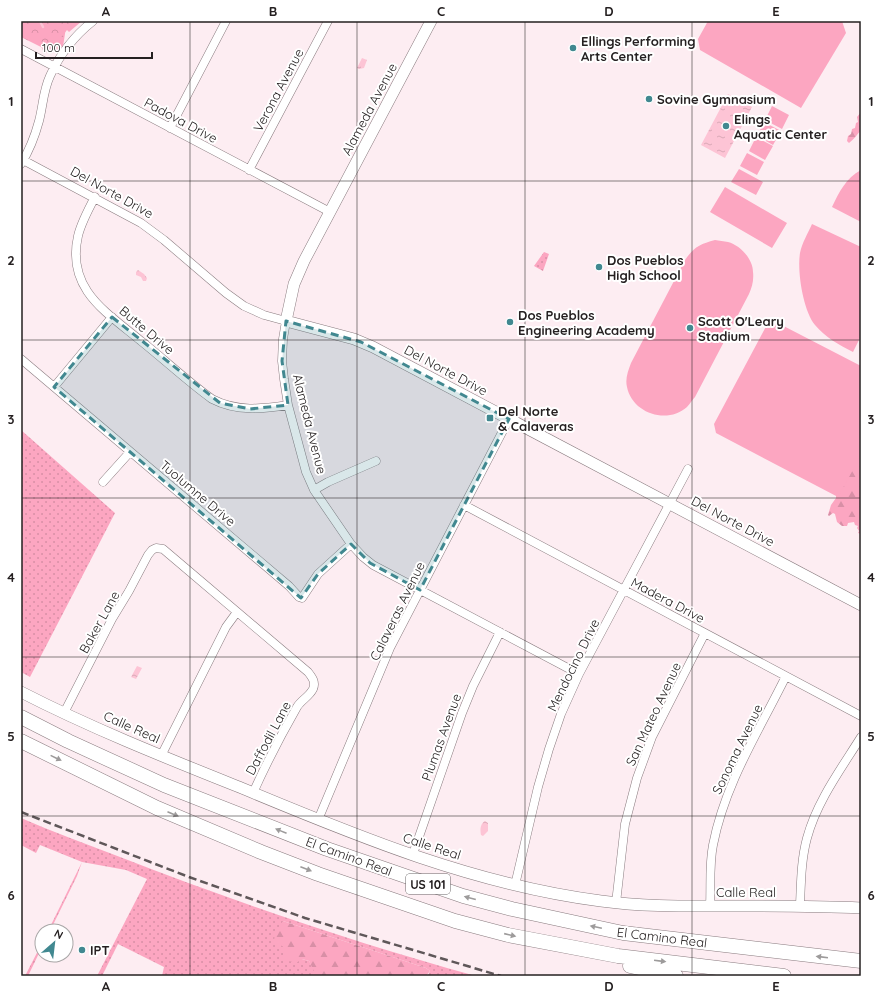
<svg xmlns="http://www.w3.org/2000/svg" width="882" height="997" font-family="Quicksand,sans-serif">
  <defs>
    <pattern id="grass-dots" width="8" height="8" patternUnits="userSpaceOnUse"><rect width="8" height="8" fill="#fca6c1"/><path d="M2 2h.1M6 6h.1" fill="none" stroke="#d88fa6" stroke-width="1.8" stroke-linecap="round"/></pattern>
    <pattern id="forest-firs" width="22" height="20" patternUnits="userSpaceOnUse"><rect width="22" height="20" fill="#fca6c1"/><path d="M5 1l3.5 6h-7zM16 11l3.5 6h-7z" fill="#d88fa6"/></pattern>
    <pattern id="park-crowns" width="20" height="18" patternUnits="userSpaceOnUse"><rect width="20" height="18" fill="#fca6c1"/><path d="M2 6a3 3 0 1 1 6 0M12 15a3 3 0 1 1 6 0" fill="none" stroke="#d88fa6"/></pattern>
    <pattern id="water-ripples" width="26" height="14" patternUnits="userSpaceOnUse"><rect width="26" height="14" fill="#fdc4d5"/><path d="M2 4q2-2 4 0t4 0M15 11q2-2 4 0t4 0" fill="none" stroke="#d9a8b7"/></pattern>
  </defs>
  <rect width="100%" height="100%" fill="#fdedf2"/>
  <path fill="url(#grass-dots)" d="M544 252 549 254 543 271 534 266Z
    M21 430 115 513 30 677 21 672Z
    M21 818C53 832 87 844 120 857 236 902 355 943 476 976H432L428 975 430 971 426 968 283 921 284 947 302 959 309 961 315 971 313 976H162L164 967 118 944 102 976H97L147 879 126 870 82 862 77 876 50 931H48L82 862 40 845 36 853 21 845Z
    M42 943V947L28 976H25Z"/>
  <path fill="url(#forest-firs)" d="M66 27 63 47 57 51 53 50 45 53 43 51 40 42Z
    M861 112V130C857 135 854 139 849 143L847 141 848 136 851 134 852 129 855 128 856 123 858 122 857 117Z
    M861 447V534L858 533 859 531 857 528 858 526 855 525 854 522 848 523 847 526H842L837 522 835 514 833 513 829 516 828 515 831 505 836 498V493Z
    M283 921 426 968 430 971 426 976H313L314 971 309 961 302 959 296 963 285 960 284 947 274 942 275 933Z"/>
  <path fill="url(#park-crowns)" d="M21 21H82L69 32 67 30 51 50 49 51 21 37Z"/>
  <path fill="#fca6c1" d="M708 21H842L846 33 801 108 700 50 698 39Z
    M772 106 789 115 782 129 765 120Z
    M764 122 781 131 773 145 757 136Z
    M756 137 773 146 765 160 749 151Z
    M747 153 764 162 757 175 740 166Z
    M739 169 763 182 756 195 731 182Z
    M861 170V222L832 207C839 192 846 178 861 170Z
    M725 187 787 223 772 248 710 212Z
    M812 224 861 247V336L853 352C839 345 825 337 815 325 803 310 797 271 800 253 802 243 808 233 812 224Z
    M715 240C719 241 724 241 728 242 740 245 753 259 753 272 754 280 752 287 749 294L695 397C692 400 690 404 687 407 667 425 632 413 627 387 625 379 628 371 631 363L685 260C694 247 700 244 715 240Z
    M770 319 861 366V455L838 497 716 433 714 424Z"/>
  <path fill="url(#water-ripples)" d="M362 58 367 60 364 68 359 69 357 68Z
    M728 94 752 107 725 158 701 145Z
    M138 270 144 274 147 278 146 281H143L141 277 136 275V272Z
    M137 666 142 668 136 679 131 677Z
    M485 821 488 823V831L483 836 481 835C480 830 480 824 485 821Z"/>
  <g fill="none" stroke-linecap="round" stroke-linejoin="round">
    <path stroke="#fdc4d5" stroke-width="2.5" d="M40 21 43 27"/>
    <g stroke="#897b7f" stroke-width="9">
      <path id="street" d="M21 49 330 212
        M170 128 226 21
        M23 160 141 223 164 240 226 293 244 306 264 315 286 321 283 339 282 361 284 379 288 405 306 472 314 490 351 544 363 557 373 565 579 674
        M21 164C29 151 35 136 39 121 43 106 43 91 50 76 60 54 74 36 93 21
        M249 170 328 21
        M95 197C88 210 81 223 78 236 66 289 106 312 141 341 165 360 187 381 212 399 237 412 262 409 288 405
        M21 359 289 586 299 597 302 598 318 574 351 544
        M54 387 112 317
        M103 482 130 452
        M314 490 328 482 376 461
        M464 505 861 716
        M64 713 112 619 129 591 148 555 152 550 156 548 163 549 308 672C312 677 316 682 313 689 309 697 301 700 297 707 281 735 266 764 253 793
        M161 756 226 627 237 612
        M318 820 390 648 509 419
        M413 854 462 713 473 686 500 632
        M515 885 538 787 549 749 561 714 579 674 688 469
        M616 903 625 824 637 778 652 737 705 633
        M800 905C801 883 801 860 807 838 817 801 841 769 861 737
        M710 906C711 886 709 865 713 845 725 783 759 731 786 676"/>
    </g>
    <g stroke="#897b7f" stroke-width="12">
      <path id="secondary" d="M431 21 304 261 294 284 286 321 354 339 373 347 861 605
        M21 692C93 729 169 759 244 789 359 837 476 885 601 901 644 907 689 906 733 906 776 906 818 906 861 908"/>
    </g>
    <g stroke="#897b7f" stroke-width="15">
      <path id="highway" d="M21 717 68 741 164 785 327 849 463 896 512 909 623 933 861 961
        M21 741 157 808 261 852 318 874 455 921 508 935 618 956 784 976
        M630 966 676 976"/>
    </g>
    <use href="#street" stroke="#fff" stroke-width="8"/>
    <use href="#secondary" stroke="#fff" stroke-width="11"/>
    <use href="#highway" stroke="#fff" stroke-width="14"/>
    <path stroke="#5f5759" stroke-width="2.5" stroke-dasharray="8 4" stroke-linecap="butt" d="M21 812 189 877 305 918 501 976"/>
  </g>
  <defs><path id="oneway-solid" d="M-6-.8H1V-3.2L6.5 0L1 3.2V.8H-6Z"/></defs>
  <g fill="#9d9b9b">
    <use href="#oneway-solid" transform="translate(56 758) rotate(26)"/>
    <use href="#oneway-solid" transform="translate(173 814) rotate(23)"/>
    <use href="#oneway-solid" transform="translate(281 831) rotate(-158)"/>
    <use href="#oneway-solid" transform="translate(306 869) rotate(21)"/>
    <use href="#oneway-solid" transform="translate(470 898) rotate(-165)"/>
    <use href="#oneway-solid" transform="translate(596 927) rotate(-168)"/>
    <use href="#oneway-solid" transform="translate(510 935) rotate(13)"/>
    <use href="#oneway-solid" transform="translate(822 957) rotate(-173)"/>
    <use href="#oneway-solid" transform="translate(660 961) rotate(7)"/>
  </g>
  <path fill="#418890" fill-opacity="0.2" stroke="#418890" stroke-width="3" stroke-dasharray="8 5" stroke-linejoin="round" d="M112 317 220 403 250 409 288 405 282 361 286 321 361 342 509 419 420 590 370 563 351 544 318 574 301 598 54 387Z"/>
  <path fill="none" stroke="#252021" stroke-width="1" stroke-opacity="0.55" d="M190 21V976M357 21V976M525 21V976M692 21V976M21 181H861M21 340H861M21 498H861M21 657H861M21 816H861"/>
  <g fill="#418890" stroke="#fff" stroke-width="1.5">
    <circle cx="573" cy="48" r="4"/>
    <circle cx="649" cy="99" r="4"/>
    <circle cx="726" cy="126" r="4"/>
    <circle cx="599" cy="267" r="4"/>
    <circle cx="510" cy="322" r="4"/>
    <circle cx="690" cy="328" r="4"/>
    <rect x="486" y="414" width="8" height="8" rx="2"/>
    <circle cx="82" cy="950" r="4"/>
  </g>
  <g text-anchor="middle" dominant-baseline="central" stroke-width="4" stroke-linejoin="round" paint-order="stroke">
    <rect fill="#fff" stroke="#666364" stroke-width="1" x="406" y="874" width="44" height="20" rx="3"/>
    <g font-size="12" font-weight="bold" fill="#252021">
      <text x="428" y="884">US 101</text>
    </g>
    <g font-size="13" font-weight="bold" fill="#252021" stroke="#fff" text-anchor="start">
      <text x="581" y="41">Ellings Performing<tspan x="581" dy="15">Arts Center</tspan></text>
      <text x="657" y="99">Sovine Gymnasium</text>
      <text x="734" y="119">Elings<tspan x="734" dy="15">Aquatic Center</tspan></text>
      <text x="607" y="260">Dos Pueblos<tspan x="607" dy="15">High School</tspan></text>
      <text x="518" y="315">Dos Pueblos<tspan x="518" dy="15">Engineering Academy</tspan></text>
      <text x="698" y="321">Scott O'Leary<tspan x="698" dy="15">Stadium</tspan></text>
      <text x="498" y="411">Del Norte<tspan x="498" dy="15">&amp; Calaveras</tspan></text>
      <text x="90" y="950">IPT</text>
    </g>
    <g font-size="13" fill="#252021" stroke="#fff">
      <text transform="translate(278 90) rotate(-62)">Verona Avenue</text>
      <text transform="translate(369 109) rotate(-62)">Alameda Avenue</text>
      <text transform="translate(181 120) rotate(28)">Padova Drive</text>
      <text transform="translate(112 192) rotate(29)">Del Norte Drive</text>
      <text transform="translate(147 330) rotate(40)">Butte Drive</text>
      <text transform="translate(446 370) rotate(28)">Del Norte Drive</text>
      <text transform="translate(310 424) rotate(76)">Alameda Avenue</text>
      <text transform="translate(198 493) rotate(40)">Tuolumne Drive</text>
      <text transform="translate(733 521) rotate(28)">Del Norte Drive</text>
      <text transform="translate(668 600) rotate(28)">Madera Drive</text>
      <text transform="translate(397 611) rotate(-64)">Calaveras Avenue</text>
      <text transform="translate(99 622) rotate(-61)">Baker Lane</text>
      <text transform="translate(573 665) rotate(-64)">Mendocino Drive</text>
      <text transform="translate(653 714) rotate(-65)">San Mateo Avenue</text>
      <text transform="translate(132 727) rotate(24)">Calle Real</text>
      <text transform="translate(441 737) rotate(-70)">Plumas Avenue</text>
      <text transform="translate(268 738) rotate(-62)">Daffodil Lane</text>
      <text transform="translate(737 749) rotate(-64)">Sonoma Avenue</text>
      <text transform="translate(432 846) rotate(18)">Calle Real</text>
      <text transform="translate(349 856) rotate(20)">El Camino Real</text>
      <text x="746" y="892">Calle Real</text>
      <text transform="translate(662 937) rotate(7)">El Camino Real</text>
    </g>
  </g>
  <rect width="882" height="997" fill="none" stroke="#ffffff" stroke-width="44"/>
  <g transform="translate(54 943) rotate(28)"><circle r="19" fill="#ffffff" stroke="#a8a6a6"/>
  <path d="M0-3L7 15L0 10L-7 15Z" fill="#418890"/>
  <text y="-6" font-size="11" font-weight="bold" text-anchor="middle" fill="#252021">N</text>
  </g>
  <path d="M36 52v6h116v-6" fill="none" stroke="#252021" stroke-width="2"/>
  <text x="42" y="52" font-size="12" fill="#252021" stroke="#ffffff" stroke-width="3" paint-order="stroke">100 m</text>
  <rect x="22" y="22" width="838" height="953" fill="none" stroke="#252021" stroke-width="1.5"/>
  <g font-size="13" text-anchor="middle" font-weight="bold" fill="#252021">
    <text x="106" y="16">A</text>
    <text x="273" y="16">B</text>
    <text x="441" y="16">C</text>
    <text x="609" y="16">D</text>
    <text x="776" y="16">E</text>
    <text x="11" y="106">1</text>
    <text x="871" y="106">1</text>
    <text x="11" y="265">2</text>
    <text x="871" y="265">2</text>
    <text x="11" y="424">3</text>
    <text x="871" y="424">3</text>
    <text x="11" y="582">4</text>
    <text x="871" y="582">4</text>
    <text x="11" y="741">5</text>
    <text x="871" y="741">5</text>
    <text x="11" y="900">6</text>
    <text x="871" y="900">6</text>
    <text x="106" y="991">A</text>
    <text x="273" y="991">B</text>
    <text x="441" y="991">C</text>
    <text x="609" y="991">D</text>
    <text x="776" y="991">E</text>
  </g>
</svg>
